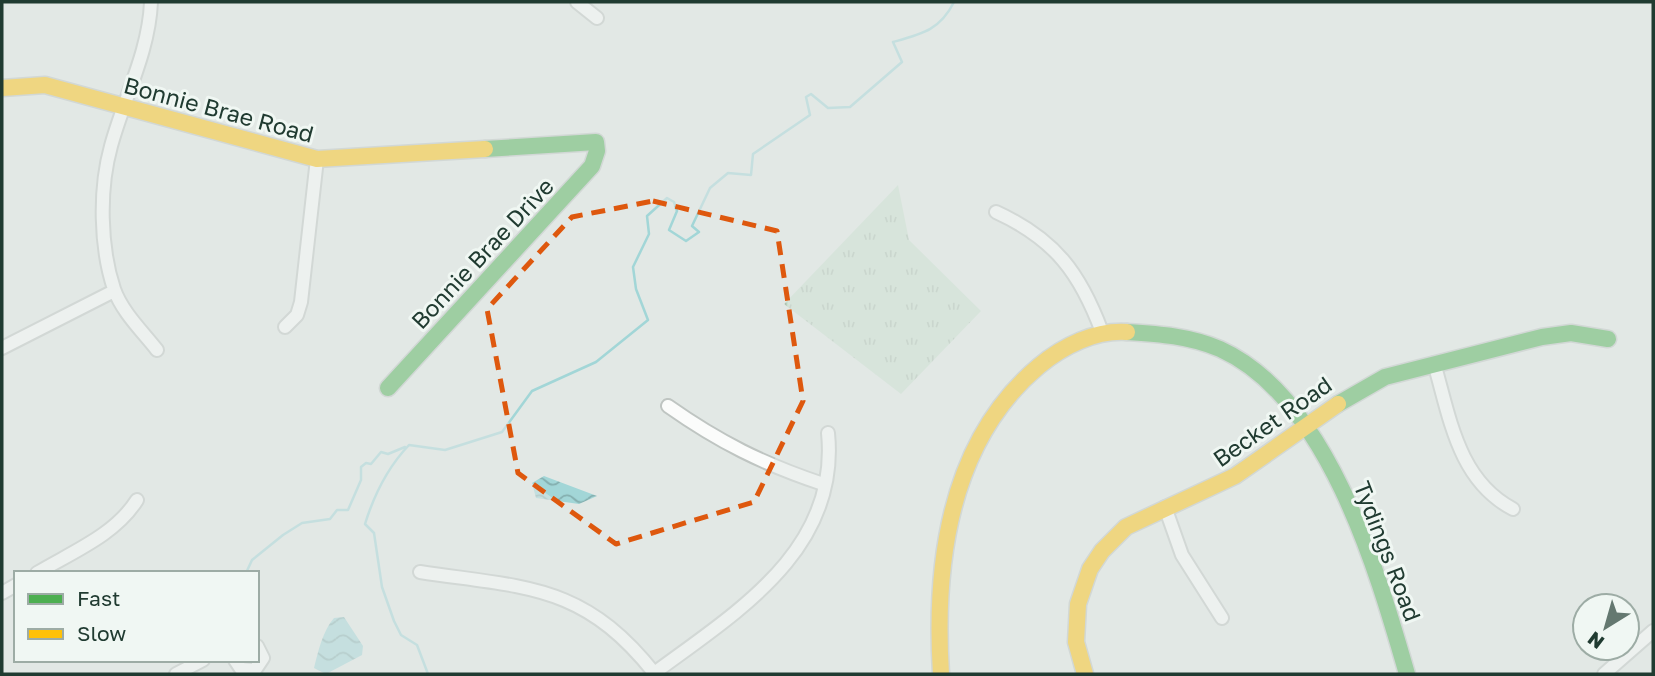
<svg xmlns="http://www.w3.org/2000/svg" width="1655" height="676" font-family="'Golos Text',sans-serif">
  <defs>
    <pattern id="park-tufts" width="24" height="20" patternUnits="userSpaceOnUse" patternTransform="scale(1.75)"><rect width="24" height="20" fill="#cbe1cf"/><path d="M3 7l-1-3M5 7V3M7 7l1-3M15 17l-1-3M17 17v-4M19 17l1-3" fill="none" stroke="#aec2b2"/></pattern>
    <pattern id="water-waves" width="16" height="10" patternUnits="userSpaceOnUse" patternTransform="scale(1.75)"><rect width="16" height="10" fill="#a2d6d7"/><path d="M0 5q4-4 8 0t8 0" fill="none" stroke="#84afaf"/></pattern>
  </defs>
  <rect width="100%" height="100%" fill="#e2e8e5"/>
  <path fill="url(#park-tufts)" d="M898 185 909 240 981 311 901 394 784 304Z"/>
  <path fill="url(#water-waves)" d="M544 476 597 496 579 504 536 498 532 483Z
    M344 617 363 646 362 655 326 674 314 668C318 652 323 630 334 618Z"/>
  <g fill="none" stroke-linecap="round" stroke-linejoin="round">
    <path stroke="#a2d6d7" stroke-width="2.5" d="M246 573 252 560 283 535 302 523 330 519 337 510H348L361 480V467L366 463 371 464 381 452 388 454 405 447
      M428 674 417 645 401 635 394 621 382 587 374 533 365 524C374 495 387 468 409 445L445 450 502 432 532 391 596 362 648 320 636 289 633 267 649 234 647 216 667 198 674 202 677 211 669 230 686 241 699 232 692 226 710 188 728 173 751 175 753 154 810 115 806 97 811 94 828 108 850 107 902 62 893 42C922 34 940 30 954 2"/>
    <g stroke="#bfc5c2" stroke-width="16">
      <path id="street" d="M151 2C149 52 124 98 111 146 99 189 100 247 114 289 122 312 143 332 157 350
        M577 2 597 18
        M996 212C1055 239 1080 273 1102 332
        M285 327 297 315 301 302 317 159
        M2 348 114 291
        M1434 363C1450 418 1458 480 1513 509
        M668 406C719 442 763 464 823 484
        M1165 507 1182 555 1222 618
        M420 572C526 588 583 583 655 674
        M37 573C72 552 115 535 137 500
        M2 593 16 585
        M235 660 241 669 255 670 263 658 257 646
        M176 674 203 660
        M653 674C735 613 840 551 828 433
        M1604 674 1653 631"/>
    </g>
    <g stroke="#bec5c2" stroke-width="19">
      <path id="fast" d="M1127 332C1159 334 1190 336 1220 349 1328 398 1377 570 1407 674
        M388 388 592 166 597 151 596 142 485 149
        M1338 404 1385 377 1542 337 1571 333 1608 339"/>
    </g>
    <g stroke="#bec5c2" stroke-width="19">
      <path id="slow" d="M2 88 45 85 317 159 485 149
        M941 674C934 563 949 441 1039 366 1063 346 1095 330 1127 332
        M1085 674 1076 642 1078 604 1090 569 1102 551 1126 527 1235 476 1338 404"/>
    </g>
    <use href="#street" stroke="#fbfcfb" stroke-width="12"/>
    <use href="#fast" stroke="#4caf50" stroke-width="16"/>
    <use href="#slow" stroke="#ffc107" stroke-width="16"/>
  </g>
  <path d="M0 0H1655V676H0ZM653 201 777 231 803 401 754 502 616 544 518 473 487 309 572 217Z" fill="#e2e8e5" fill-opacity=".55" fill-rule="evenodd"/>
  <path fill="none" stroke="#de580e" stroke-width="5" stroke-dasharray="14 9" stroke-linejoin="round" d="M653 201 777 231 803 401 754 502 616 544 518 473 487 309 572 217Z"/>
  <g text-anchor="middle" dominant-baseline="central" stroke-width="6" stroke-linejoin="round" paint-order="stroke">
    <g font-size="23" fill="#203b31" stroke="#f0f7f3">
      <text transform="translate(219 109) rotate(15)">Bonnie Brae Road</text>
      <text transform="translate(482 253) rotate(-47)">Bonnie Brae Drive</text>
      <text transform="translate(1272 421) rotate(-35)">Becket Road</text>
      <text transform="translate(1388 551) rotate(69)">Tydings Road</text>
    </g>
  </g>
  <rect width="1655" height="676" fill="none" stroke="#203b31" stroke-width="7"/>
  <rect x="14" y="571" width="245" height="91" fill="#f0f7f3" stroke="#9daca5" stroke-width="2"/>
  <rect x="28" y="594" width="35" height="10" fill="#4caf50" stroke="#9daca5" stroke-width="2"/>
  <text x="77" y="606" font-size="21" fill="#203b31">Fast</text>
  <rect x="28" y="629" width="35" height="10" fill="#ffc107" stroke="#9daca5" stroke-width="2"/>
  <text x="77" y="641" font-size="21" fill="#203b31">Slow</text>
  <g transform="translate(1606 627) rotate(217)"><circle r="33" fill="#f0f7f3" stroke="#9daca5" stroke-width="2"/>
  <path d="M0-5L12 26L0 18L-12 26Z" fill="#647870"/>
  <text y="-10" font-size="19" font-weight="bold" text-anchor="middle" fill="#203b31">N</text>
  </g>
</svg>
